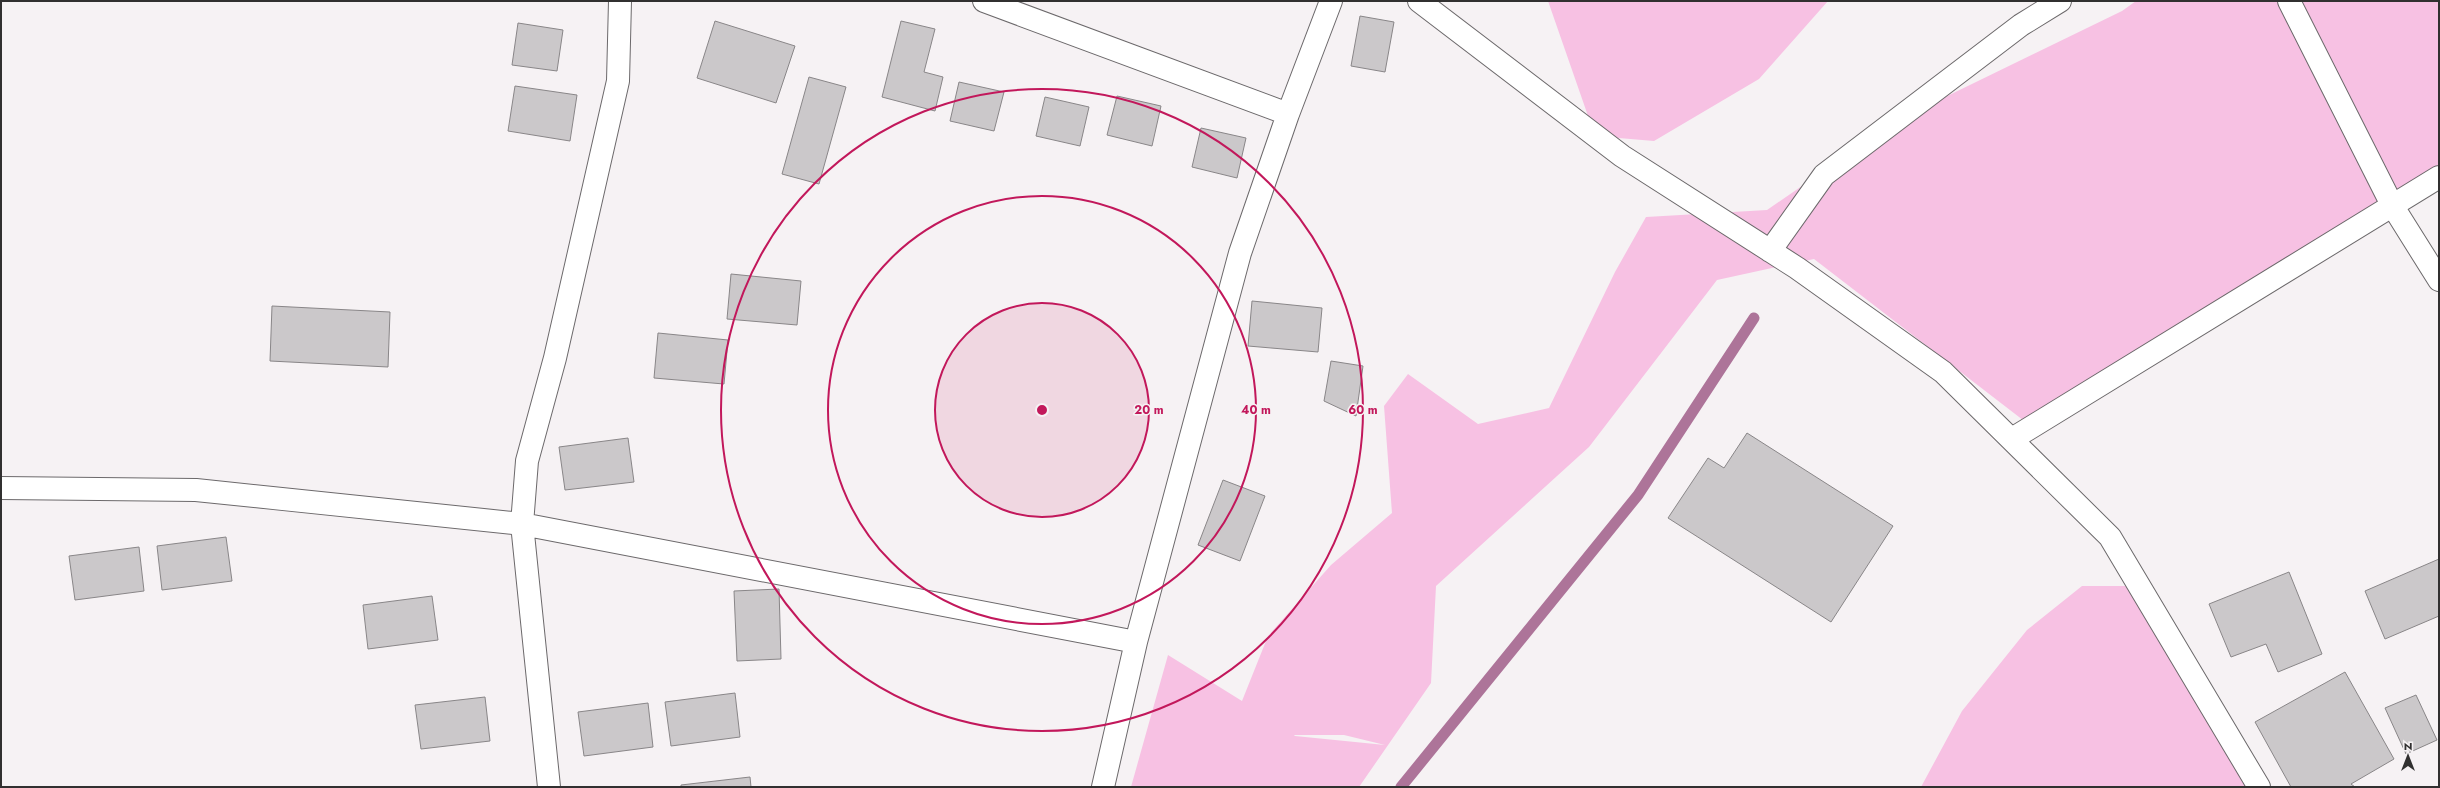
<svg xmlns="http://www.w3.org/2000/svg" width="2440" height="788" font-family="Jost,sans-serif">
  <rect width="100%" height="100%" fill="#f6f2f4"/>
  <path fill="#f7c1e3" fill-rule="evenodd" d="M1548 1H1828L1759 79 1654 141 1595 136Z
    M2136 1H2439V177L2032 427 1814 259 1717 280 1589 447 1436 586 1431 683 1359 787H1131L1168 655 1242 701 1268 636 1331 565 1392 513 1384 406 1408 374 1478 424 1549 408 1615 272 1646 217 1767 210 1896 121 2122 11ZM1294 735H1344L1385 745 1295 736Z
    M2082 586H2140L2254 787H1921L1962 711 2027 630Z"/>
  <g fill="none" stroke-linecap="round" stroke-linejoin="round">
    <path stroke="#ad7499" stroke-width="11" d="M1401 787 1638 495 1754 318"/>
  </g>
  <path fill="#cbc8ca" stroke="#898688" d="M1360 16 1394 22 1385 72 1351 66Z
    M715 21 795 46 776 103 697 78Z
    M901 21 935 29 924 72 943 77 935 111 882 97Z
    M518 23 563 30 557 71 512 65Z
    M809 77 846 87 819 184 782 174Z
    M959 82 1004 92 994 131 950 121Z
    M515 86 577 95 570 141 508 131Z
    M1117 96 1161 106 1152 146 1107 135Z
    M1045 97 1089 107 1080 146 1036 136Z
    M1201 128 1246 138 1237 178 1192 167Z
    M731 274 801 281 797 325 727 319Z
    M1252 301 1322 308 1318 352 1248 346Z
    M272 306 390 312 388 367 270 361Z
    M658 333 728 340 724 384 654 378Z
    M1331 361 1363 366 1356 416 1324 401Z
    M1747 433 1893 526 1831 622 1668 518 1708 458 1724 468Z
    M628 438 634 482 565 490 559 447Z
    M1223 480 1265 496 1240 561 1198 545Z
    M226 537 232 581 162 590 157 546Z
    M139 547 144 591 75 600 69 556Z
    M2439 559V616L2385 639 2365 591Z
    M2289 572 2322 654 2278 672 2266 644 2231 657 2209 604Z
    M779 589 781 659 737 661 734 591Z
    M432 596 438 640 368 649 363 605Z
    M2345 672 2394 759 2351 784 2355 787H2291L2255 722Z
    M735 693 740 737 671 746 665 702Z
    M2416 695 2437 740 2406 754 2385 708Z
    M485 697 490 741 421 749 415 705Z
    M648 703 653 747 584 756 578 712Z
    M750 777 751 787H681V785Z"/>
  <g fill="none" stroke-linecap="round" stroke-linejoin="round">
    <g stroke="#6c696b" stroke-width="24">
      <path id="minor" d="M984 1 1288 114
        M1419 1 1622 156 1797 268 1943 372 2110 537 2259 787
        M2289 1 2392 205 2439 280
        M1770 251 1824 175 2021 25 2060 1
        M2012 439 2439 177
        M1 488 196 490 522 524 1136 642
        M549 787 522 524 527 461 555 358 618 81 620 1
        M1103 787 1136 642 1240 253 1288 114 1331 1"/>
    </g>
    <use href="#minor" stroke="#fff" stroke-width="22"/>
  </g>
  <circle cx="1042" cy="410" r="107" fill="#c2185b" fill-opacity=".12"/>
  <g fill="none" stroke="#c2185b" stroke-width="2">
    <circle cx="1042" cy="410" r="107"/>
    <circle cx="1042" cy="410" r="214"/>
    <circle cx="1042" cy="410" r="321"/>
  </g>
  <circle cx="1042" cy="410" r="6" fill="#c2185b" stroke="#f6f2f4" stroke-width="2"/>
  <g font-size="12" text-anchor="middle" font-weight="bold" fill="#c2185b" stroke="#f6f2f4" stroke-width="3" stroke-linejoin="round" paint-order="stroke">
    <text x="1149" y="414">20 m</text>
    <text x="1256" y="414">40 m</text>
    <text x="1363" y="414">60 m</text>
  </g>
  <rect width="2440" height="788" fill="none" stroke="#313030" stroke-width="4"/>
  <g transform="translate(2408 756)" stroke="#f6f2f4" stroke-width="3" paint-order="stroke">
  <path d="M0-3L7 15L0 10L-7 15Z" fill="#313030"/>
  <text y="-6" font-size="11" font-weight="bold" text-anchor="middle" fill="#313030">N</text>
  </g>
</svg>
